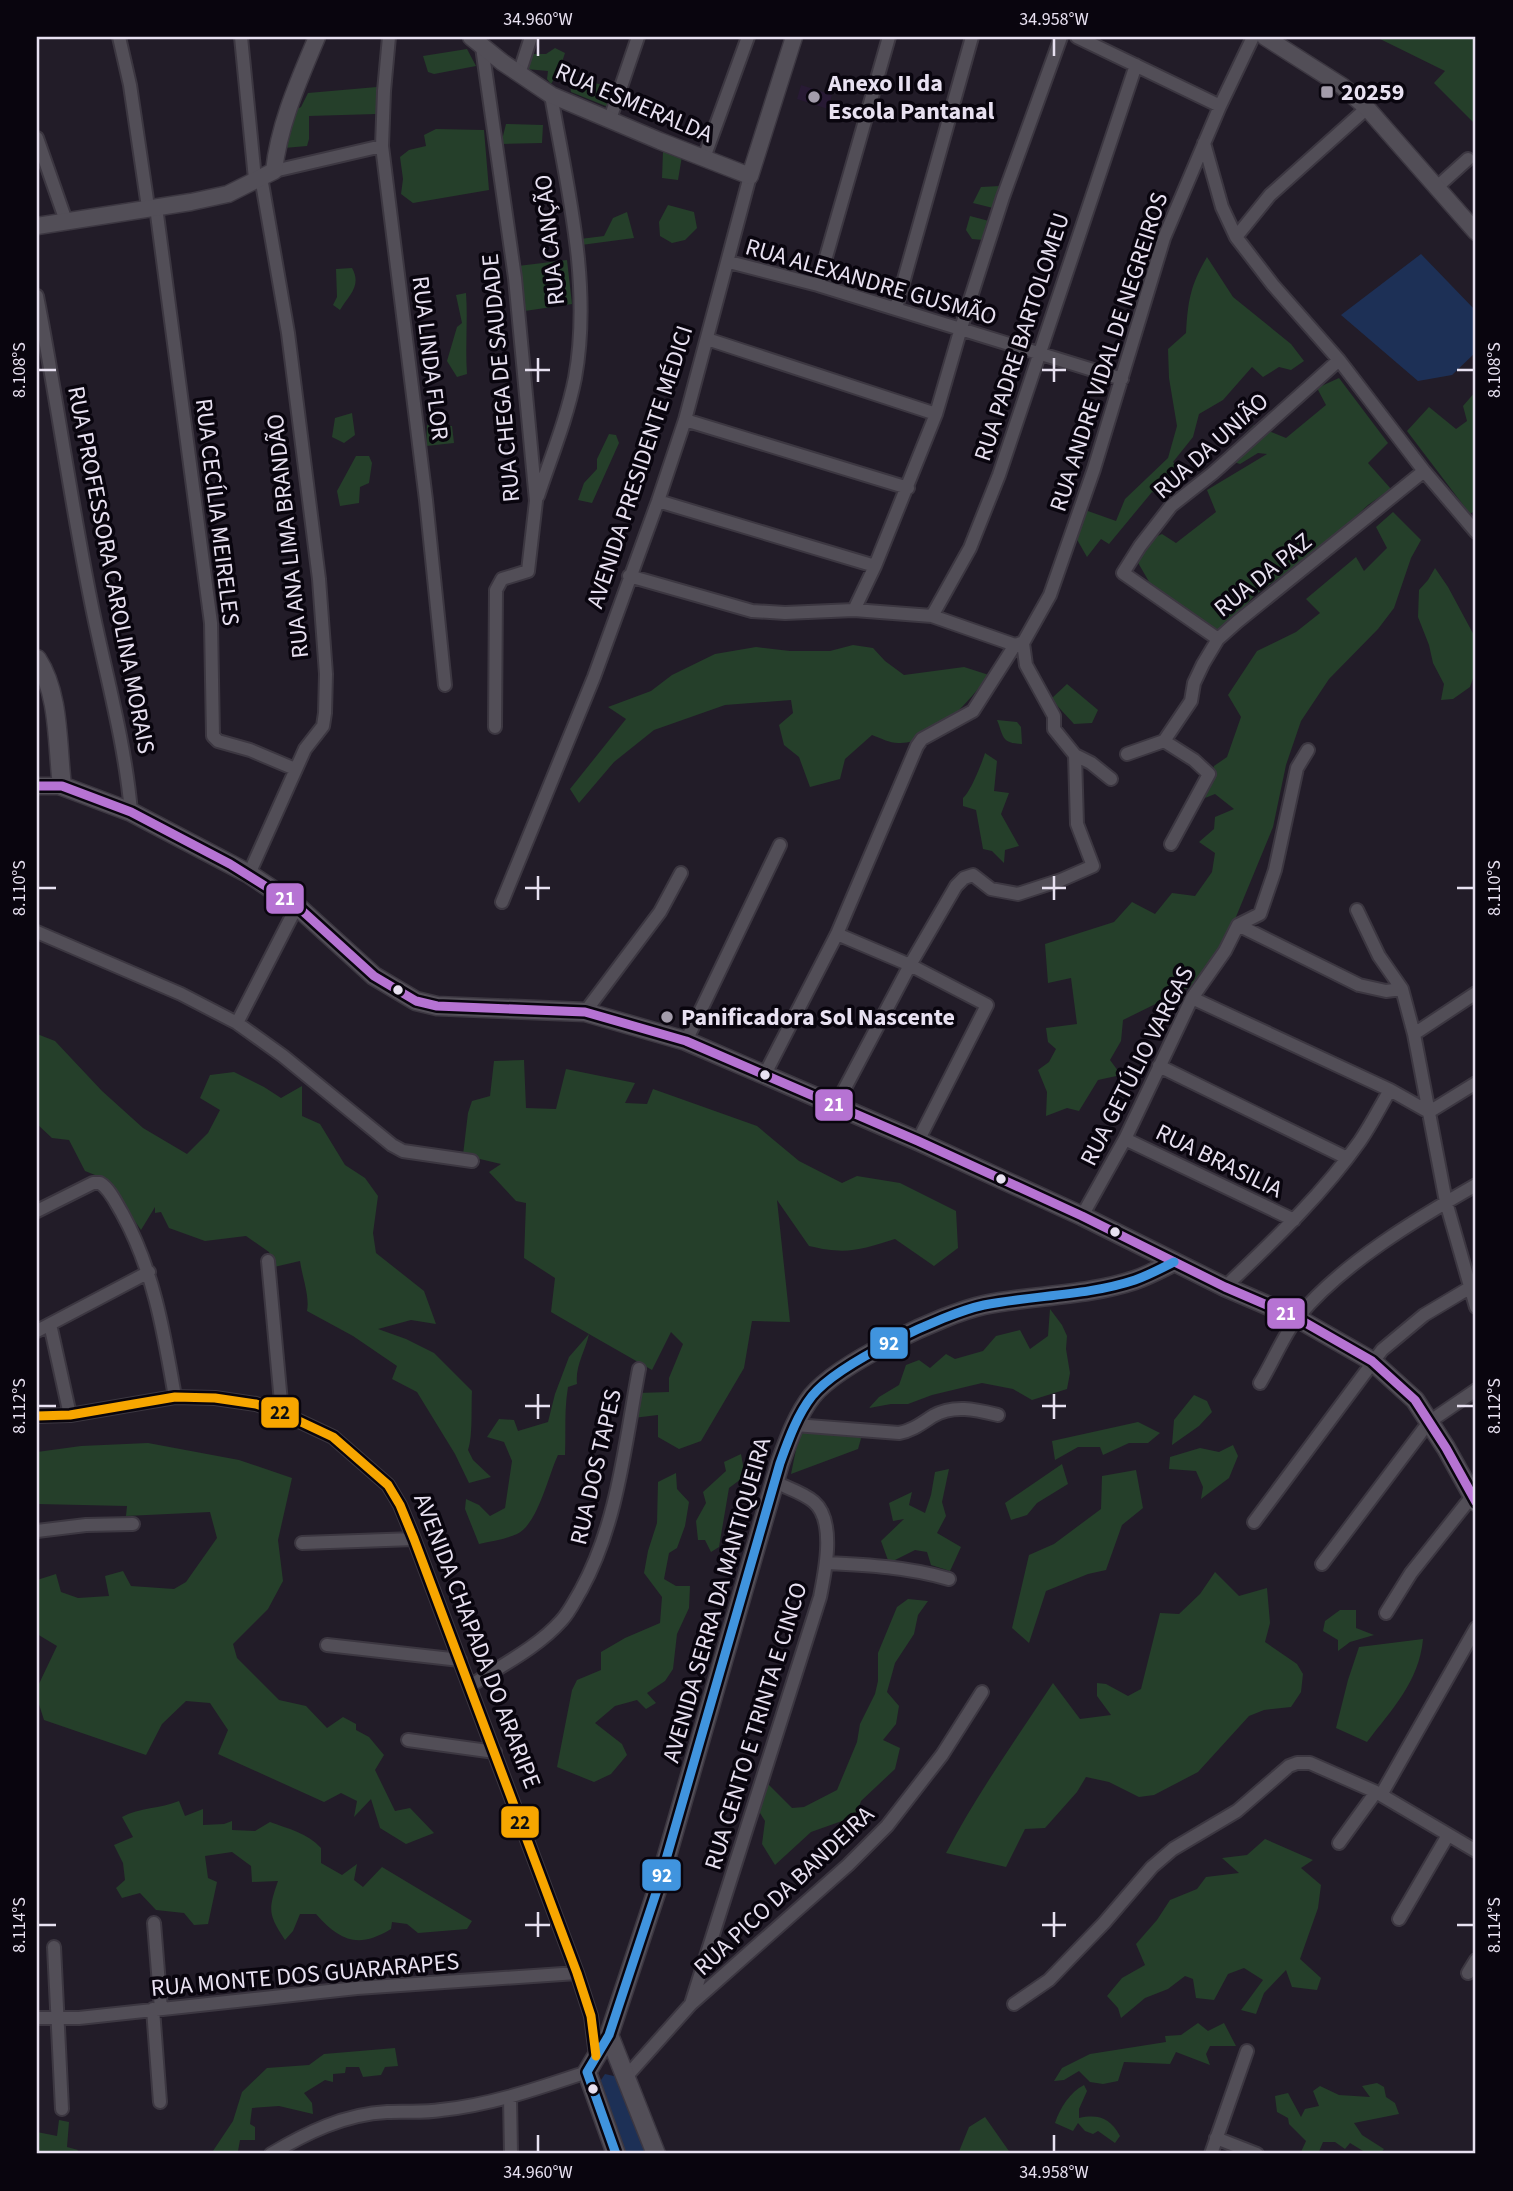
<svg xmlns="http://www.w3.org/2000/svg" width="1513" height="2191" font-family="'Source Sans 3',sans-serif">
  <rect width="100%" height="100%" fill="#221c28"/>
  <path fill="#281a34" d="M801 85 832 95 828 109 797 99Z"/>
  <path fill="#253f2a" d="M1376 37H1476V125L1434 83 1445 71Z
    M555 48 565 53 559 71 551 84 547 79 548 71 526 69 532 54H546Z
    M467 49 476 66 434 74 428 72 423 56Z
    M569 77 620 89 608 107 571 92Z
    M377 87 376 114 309 116V139L307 146 284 148 288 113 301 107 308 93Z
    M506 124 543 125 542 143 501 144Z
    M436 129 484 130 489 190 413 203 401 194 403 179 400 157 409 150 426 146 424 135Z
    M663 151 682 156 678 180 662 178Z
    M1000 186 999 198 993 208 973 203 981 187Z
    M668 205 694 212 697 228 685 240 672 243 660 236 659 222Z
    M627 212 634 238 581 245 580 239 604 236 613 218Z
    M970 216 989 221 983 240 972 239 966 230Z
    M1207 257 1233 297 1291 344 1304 361 1291 370 1279 367 1263 377 1252 367 1223 400 1199 414 1193 437 1173 462 1185 474 1165 497 1152 492 1109 544 1101 539 1087 557 1075 536 1085 510 1116 521 1125 499 1168 458 1177 426 1169 378 1168 349 1186 333C1188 301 1190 286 1207 257Z
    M567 260 572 304 518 312V266Z
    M352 268C362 286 349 295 340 310L333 305 337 297 336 269Z
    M466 293C468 320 465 346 467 374L457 377 447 361 457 327 462 323 456 295Z
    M1339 378 1388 443 1368 463 1391 489 1368 505 1330 541 1255 595 1219 635 1155 592 1137 561 1151 539 1162 534 1176 543 1216 512 1207 490 1267 454 1258 453 1240 464 1231 461 1239 440 1254 425 1286 438 1326 405 1317 388Z
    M1476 391V510L1470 514 1407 431 1429 407 1456 429 1467 421 1463 406Z
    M352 413 355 435 344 443 332 437 335 418Z
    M427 425 452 426 454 443 426 446Z
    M609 434 616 435 619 443 592 503 578 500 584 483 597 469V459Z
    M356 456H369L372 463 369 483 360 487 359 503 340 506 337 491Z
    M1393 512 1421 540 1411 558 1394 608 1378 629 1329 679 1301 721 1286 765 1273 827 1224 946 1194 985 1123 1020 1121 1041 1110 1060 1121 1075 1098 1080 1079 1111 1067 1108 1046 1116 1047 1092 1038 1070 1049 1062 1056 1049 1048 1042 1046 1028 1077 1024 1071 978 1048 983 1045 944 1114 922 1132 902 1155 914 1172 893 1195 896 1212 872 1215 853 1199 842 1214 829 1215 817 1234 809 1215 794 1205 798 1214 766 1227 757 1241 717 1228 695 1257 651 1296 632 1320 613 1306 599 1356 557 1364 571 1387 548 1376 527Z
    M1435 568 1448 587 1476 639V670L1470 687 1453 699 1441 700 1444 684 1433 663 1429 645 1418 617 1419 590 1428 580Z
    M853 645 873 648 885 661 904 675 964 667 989 675C970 700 933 745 898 743 890 743 880 738 872 735L845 759 840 779 810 787 799 757 784 745 779 725 793 713 791 700 725 705 654 730 614 762 579 803 570 789 626 719 608 707 651 691 672 675 715 654 756 647 790 651H830Z
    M1067 684 1098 710 1092 723 1074 724 1051 699Z
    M997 720 1017 722 1021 727 1022 744C1001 743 1004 737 997 720Z
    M985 753 997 761 994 791 1009 793 1001 814 1019 846 1005 850 1004 863 992 851 983 849 976 810 963 806V798C970 793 982 763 985 753Z
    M37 1034 55 1041 102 1091 143 1128 187 1154 208 1133 220 1110 200 1098 210 1075 234 1072 264 1087 281 1098 302 1086V1116L320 1124 345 1165 365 1178 378 1196 373 1233 376 1253 424 1291 436 1324 411 1320 378 1329 406 1339 434 1353 472 1391C471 1408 473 1436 468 1450L473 1460 491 1477 469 1483 455 1454 417 1392 392 1379 397 1366 353 1336 307 1311C310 1297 302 1276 300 1261L274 1267 269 1252 246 1236 205 1241 169 1228 161 1212 155 1213V1207L141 1230 105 1179 85 1171 69 1140 52 1138 37 1124Z
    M524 1060 526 1108 556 1109 566 1069 635 1083 625 1103 647 1104 653 1089 757 1126 799 1161 842 1183 857 1176 900 1183 956 1211 958 1248 934 1266 895 1239C860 1250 846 1255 809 1246L777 1200 790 1322 752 1321 744 1368 701 1441 679 1449 658 1437V1415L633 1418 638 1393 669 1392V1378L683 1344 671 1332 652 1370 589 1334C585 1352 575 1366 577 1384L568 1387C564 1410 566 1432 565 1455H558C548 1476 538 1524 517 1534 506 1539 492 1541 479 1544L465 1509 466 1499 479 1505 490 1516 505 1508 512 1461 504 1442 487 1437 499 1419 514 1420 518 1431 548 1422 555 1394 569 1357 589 1334 551 1312 555 1278 524 1258 526 1203 516 1201 489 1172 501 1164 463 1155 468 1113 472 1101 490 1096 494 1061Z
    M1050 1309 1062 1325 1067 1336 1066 1349 1070 1373 1067 1389 1032 1400 1013 1389 982 1383 932 1395 908 1404H891L869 1408 879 1397 899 1385 906 1365 919 1360 930 1368 946 1354 955 1359 983 1351 996 1336 1020 1330 1030 1349 1048 1336Z
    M1194 1395 1207 1401 1212 1412 1199 1426 1172 1445 1174 1420Z
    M1138 1422 1160 1433 1148 1443H1129L1103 1455 1100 1447H1078L1055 1460 1052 1441Z
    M800 1430 862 1435 858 1449 791 1474Z
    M148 1443 239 1460 292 1478 278 1540 283 1581 268 1609 233 1644 237 1658 279 1700 306 1706 327 1728 343 1717 356 1724V1730L369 1737 384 1755 375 1770 395 1811 410 1808 434 1833 406 1844 380 1828 371 1799 354 1817 357 1801 341 1793 324 1802 218 1754 228 1730 210 1703 186 1701 162 1724 146 1755 44 1720 37 1698V1688L57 1646 37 1634V1580L56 1574 61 1592 78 1598 109 1596 105 1576 123 1571 131 1586 174 1589 186 1582 217 1538 210 1512 126 1516 127 1506 37 1504V1452L81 1446Z
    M1233 1445 1238 1456 1229 1478 1201 1499 1203 1487 1196 1471 1169 1469 1170 1457 1200 1448 1219 1452Z
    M741 1454 745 1476 729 1488 719 1547 711 1552 705 1540H698L696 1521 706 1503 703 1492 726 1471 724 1462Z
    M1062 1464 1068 1484 1037 1503 1027 1515 1011 1520 1005 1503Z
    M949 1469 942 1502 946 1516 937 1533 961 1547 950 1571 931 1565 927 1552 915 1550 889 1563 881 1541 904 1519 893 1521 889 1503 912 1492 909 1505 925 1513 931 1495 935 1472Z
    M1136 1470 1143 1508 1122 1525 1106 1570 1088 1574 1046 1591 1029 1643 1012 1628 1029 1555 1054 1544 1101 1509 1102 1476Z
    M676 1473 677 1489 689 1502 685 1526 677 1548 669 1553 664 1579 676 1586H690L689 1608 677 1634 673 1669 665 1681 647 1693 656 1703 646 1709 637 1700 615 1706 595 1723 622 1744 627 1755 611 1774 594 1782 557 1767 572 1690 577 1680 601 1670V1652L625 1638 660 1623 662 1597 644 1573 648 1551 657 1523 658 1482Z
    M1215 1572 1239 1596 1267 1588 1270 1623 1265 1642 1297 1664 1303 1674 1301 1692 1291 1707 1264 1710 1249 1716 1198 1772 1154 1795 1139 1797 1109 1782 1086 1777 1077 1792 1045 1828 1025 1829 1006 1867 946 1853C977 1794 1016 1739 1053 1683L1080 1719 1111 1715 1097 1696V1683L1106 1684 1128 1696 1141 1689 1160 1613 1179 1614 1200 1594Z
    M908 1599 928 1601 918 1615 914 1634 895 1663 887 1692 899 1706 896 1724 883 1740 900 1748 895 1769 861 1801 856 1816 811 1832 775 1865 762 1844 765 1821 757 1808 766 1782 792 1808 804 1807 837 1790 857 1742 860 1724 875 1694 878 1681V1653L897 1607Z
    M1340 1610H1356V1628L1374 1635 1350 1642 1338 1651V1640L1323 1631 1325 1621Z
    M1423 1639C1419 1682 1392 1709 1367 1742L1336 1728 1348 1680 1359 1647Z
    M179 1801 185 1816 203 1809V1825L224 1824 232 1821V1830L255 1831 270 1822C289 1829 307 1833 321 1848V1863L342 1875 357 1864 354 1880 363 1887 382 1867 472 1921 467 1929 418 1933 407 1924 392 1922 391 1929C358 1949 340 1941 316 1914H300L293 1931 285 1940C268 1914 268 1910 278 1881L252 1882 251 1866 232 1852 205 1856 208 1878 217 1882 208 1924 194 1925 184 1913 156 1910 140 1893 122 1898 116 1888 125 1880 123 1863 114 1845 133 1837 122 1817C140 1807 160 1809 179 1801Z
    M1265 1839 1313 1860 1301 1868 1321 1885 1318 1908 1300 1959 1321 1978 1317 1990 1292 1987 1286 1970 1264 1993 1256 2014 1241 2010 1263 1980 1244 1968 1228 1974 1214 2000 1196 1998 1193 1979 1185 1976 1168 1989 1145 1998 1121 2018 1118 2008 1107 1996 1122 1978 1145 1965 1136 1944 1157 1920 1170 1900 1197 1889 1206 1877 1239 1873 1222 1858 1247 1855Z
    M1198 2023 1208 2031 1224 2023 1236 2046H1210L1206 2054 1210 2065 1176 2052 1170 2064 1124 2062 1118 2081 1103 2084 1090 2082 1079 2071 1064 2080 1054 2081 1062 2068 1090 2054 1166 2042 1165 2036 1181 2035Z
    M395 2048 398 2066 385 2067 381 2075 363 2077 359 2067H346L345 2073 333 2074V2082L325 2080 304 2093 312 2103 313 2114 279 2106 252 2108 250 2124 255 2127V2140H240L238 2151 231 2152V2154H211L233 2121 242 2092 267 2068 309 2065 324 2054Z
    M1377 2083 1384 2087 1386 2097 1395 2103 1399 2114 1354 2123 1362 2135 1384 2149 1380 2154H1368L1350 2143 1345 2149 1335 2142H1323L1318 2154H1303L1301 2152 1306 2141 1289 2124 1288 2118 1277 2112 1275 2096 1288 2093 1301 2117 1305 2109 1319 2106 1313 2091 1320 2086 1339 2095 1370 2097 1362 2086Z
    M1084 2085 1087 2091 1079 2109V2118C1099 2114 1110 2118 1120 2136L1115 2143 1098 2131 1093 2134 1085 2131 1078 2123 1073 2131 1055 2123C1060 2108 1070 2092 1084 2085Z
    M985 2117 1011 2154H958L969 2127Z
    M59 2120 69 2122 67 2147 78 2150 76 2154H37V2132L57 2136Z"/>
  <path fill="#1d3056" d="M1421 254 1476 311V352L1452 375 1418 381 1341 315Z
    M605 2074 618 2077 647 2154H625L599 2083Z"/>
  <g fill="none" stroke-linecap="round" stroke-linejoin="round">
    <g stroke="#3c3741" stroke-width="16">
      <path id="minor" d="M119 37 130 85 148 207
        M241 37 255 179
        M389 37 384 91 382 146 426 500 445 685
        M1077 37 1220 106
        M482 47 515 278 536 501 528 571 502 579 496 590 495 727
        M519 74 531 37
        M610 119 638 37
        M37 138 66 221
        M1204 143 1222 207 1236 237 1273 285 1339 360 1424 471 1476 532
        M704 158 748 37
        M274 171 382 146
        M1437 187 1468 159
        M156 207 211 623 213 736 218 741 250 750 295 769
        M1236 237 1270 195 1367 108
        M729 262 818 285 1122 379
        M818 285 889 37
        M37 296C57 399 71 504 92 607 106 676 125 742 131 812
        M896 308 972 37
        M707 339 936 414
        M685 420 908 488
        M538 496C551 457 567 418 575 378 592 284 567 187 551 95
        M658 501 875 566
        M629 576 752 611 785 613 854 610 932 616 1015 645 1021 643
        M854 610 875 566 936 414 961 328 1003 197 1061 37
        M932 616 970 548 999 475 1136 65
        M1218 639 1123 573 1140 546 1171 506 1213 473 1339 360
        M1023 643 1050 595 1094 469 1164 238 1220 106 1253 37
        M1023 643 1026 665 1054 716V729L1075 755 1091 763 1111 779
        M1164 741 1194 760 1209 774 1171 844
        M1127 754 1164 741 1191 701 1194 683 1203 664 1218 639 1237 622 1424 471
        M249 874 305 749 323 726 325 713 326 674 319 579 288 333 261 177
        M502 902 594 677 658 501 685 420 750 176
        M1357 910 1379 956 1402 989 1414 1034 1446 1202 1476 1307
        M1238 925 1359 985 1386 991 1402 989
        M37 932 181 994 237 1023 283 1056 392 1145 403 1151 472 1161
        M837 934 910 965 987 1005 918 1141
        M1192 998 1390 1090 1429 1112 1476 1083
        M585 1012 660 912 681 873
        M237 1023 297 906
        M1414 1034 1476 993
        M686 1041 780 845
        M1159 1066 1347 1158
        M765 1074 837 934 917 746 922 739 973 711 1015 645
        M836 1105 910 965 956 886 964 878 973 875 991 889 1018 894 1061 880 1093 866 1077 824 1075 755
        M1125 1139 1294 1220
        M37 1211 93 1183H100C110 1189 116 1203 122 1213 154 1271 164 1333 175 1397
        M1082 1216 1125 1139 1192 998 1225 951 1238 925 1260 914 1275 870 1297 768 1308 750
        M268 1261 282 1413
        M1225 1287C1273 1241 1322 1195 1360 1141 1371 1125 1380 1107 1390 1090
        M50 1324 70 1415
        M37 1331 149 1272
        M1260 1383C1273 1362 1284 1334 1298 1317 1341 1264 1418 1218 1476 1185
        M37 1416 70 1415 175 1397 215 1398 256 1404 282 1413 333 1437 388 1485 400 1505 414 1539 577 1973 591 2016 596 2056
        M795 1425 899 1433C912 1431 922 1423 933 1416 954 1404 977 1410 998 1415
        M1254 1522 1382 1350 1424 1315 1476 1284
        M37 1531 86 1525 133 1524
        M302 1543 414 1539
        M827 1563C868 1565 908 1567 949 1579
        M1322 1564 1429 1422 1476 1390
        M1386 1613 1411 1573 1473 1495
        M327 1645 460 1660
        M470 1686C500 1666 537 1648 561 1621 569 1613 575 1600 581 1590 618 1523 625 1443 639 1369
        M408 1740 495 1752
        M1381 1795 1476 1628
        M1339 1843 1376 1792
        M1399 1919 1448 1835
        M154 1923 161 2009
        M54 1947 62 2109
        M1468 1973 1476 1960
        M691 2004 820 1597C825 1572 836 1521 814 1502 804 1493 787 1488 775 1482
        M1014 2004 1049 1980 1104 1923 1152 1867 1173 1849 1237 1811 1289 1766 1297 1763H1310L1376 1792 1476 1851
        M153 2009 160 2102
        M37 2018H79L357 1988 577 1973
        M626 2077 691 2004 848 1865 887 1826 942 1755 982 1692
        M510 2098 511 2154
        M1216 2138 1257 2154
        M271 2154C306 2133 345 2114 387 2112 405 2111 423 2113 441 2110 491 2105 539 2088 587 2072
        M1211 2154 1247 2051"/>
    </g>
    <g stroke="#3c3741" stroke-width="19">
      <path id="tertiary" d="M471 37 502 62 551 95 660 141 750 176 794 37
        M1265 37 1342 86 1367 108 1476 232
        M37 226 191 202 228 194 274 171C279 124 299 80 317 37
        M37 786H62"/>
    </g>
    <g stroke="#3c3741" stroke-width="21">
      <path id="secondary" d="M37 659C60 694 57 745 62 786L131 812 249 874 297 906 374 976 416 1001 437 1006 585 1012 686 1041 918 1141 1082 1216 1225 1287 1297 1318 1372 1361 1415 1400 1446 1448 1476 1502
        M609 2035 656 2154
        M616 2154 587 2072 609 2035 658 1887 780 1463C788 1441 797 1415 812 1396 839 1363 942 1314 984 1305 1034 1295 1087 1296 1135 1280 1149 1275 1162 1268 1174 1262"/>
    </g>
    <use href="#minor" stroke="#524e57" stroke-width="12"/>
    <use href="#tertiary" stroke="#524e57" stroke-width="16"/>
    <use href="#secondary" stroke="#524e57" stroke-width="18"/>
    <g stroke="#09050e" stroke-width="14">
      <path id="bus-1" d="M37 786H62L131 812 230 864 297 906 374 976 416 1001 437 1006 585 1012 686 1041 918 1141 1082 1216 1225 1287 1297 1318 1372 1361 1415 1400 1446 1448 1476 1502"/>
    </g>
    <g stroke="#09050e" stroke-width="14">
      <path id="bus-2" d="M616 2154 587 2072 609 2035 658 1887 780 1463C788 1441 797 1415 812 1396 839 1363 942 1314 984 1305 1034 1295 1087 1296 1135 1280 1149 1275 1162 1268 1174 1262"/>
    </g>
    <g stroke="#09050e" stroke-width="14">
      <path id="bus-3" d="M37 1416 70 1415 175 1397 215 1398 256 1404 282 1413 333 1437 388 1485 400 1505 414 1539 577 1973 591 2016 596 2056"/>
    </g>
    <use href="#bus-1" stroke="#b673d3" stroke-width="9"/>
    <use href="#bus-2" stroke="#4094de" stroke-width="9"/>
    <use href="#bus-3" stroke="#f7a600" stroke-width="9"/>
  </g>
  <path fill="none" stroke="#e8e1f1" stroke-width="2.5" d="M538 38V56M1054 38V56M538 358V382M1054 358V382M38 370H56M525 370H550M1042 370H1066M1457 370H1474M538 876V900M1054 876V900M38 888H56M525 888H550M1042 888H1066M1457 888H1474M538 1394V1419M1054 1394V1419M38 1406H56M525 1406H550M1042 1406H1066M1457 1406H1474M538 1912V1937M1054 1912V1937M38 1925H56M525 1925H550M1042 1925H1066M1457 1925H1474M538 2135V2152M1054 2135V2152"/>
  <g fill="#a39cab" stroke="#09050e" stroke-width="2.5">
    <rect x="1320" y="85" width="14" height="14" rx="3.5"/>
    <circle cx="814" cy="97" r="7"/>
    <circle cx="667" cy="1017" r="7"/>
  </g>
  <g fill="#e8e1f1" stroke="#09050e" stroke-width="2.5">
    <circle cx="398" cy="990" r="6"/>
    <circle cx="765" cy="1075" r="6"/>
    <circle cx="1001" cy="1179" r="6"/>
    <circle cx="1115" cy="1232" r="6"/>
    <circle cx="593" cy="2089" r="6"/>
  </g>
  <g text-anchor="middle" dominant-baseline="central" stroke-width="7" stroke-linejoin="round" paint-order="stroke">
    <g font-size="24" font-weight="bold" fill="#e8e1f1" stroke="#09050e" text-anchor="start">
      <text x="828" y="83">Anexo II da<tspan x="828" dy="28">Escola Pantanal</tspan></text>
      <text x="1341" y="92">20259</text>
      <text x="681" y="1017">Panificadora Sol Nascente</text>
    </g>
    <g font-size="24" fill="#e8e1f1" stroke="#09050e">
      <text transform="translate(634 103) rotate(23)">RUA ESMERALDA</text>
      <text transform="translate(550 240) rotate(-96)">RUA CANÇÃO</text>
      <text transform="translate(871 282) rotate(16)">RUA ALEXANDRE GUSMÃO</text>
      <text transform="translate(1022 337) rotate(-72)">RUA PADRE BARTOLOMEU</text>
      <text transform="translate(1109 352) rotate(-72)">RUA ANDRE VIDAL DE NEGREIROS</text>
      <text transform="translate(430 358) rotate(83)">RUA LINDA FLOR</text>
      <text transform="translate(501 378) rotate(-95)">RUA CHEGA DE SAUDADE</text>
      <text transform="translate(1211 446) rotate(-42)">RUA DA UNIÃO</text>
      <text transform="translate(640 467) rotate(-72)">AVENIDA PRESIDENTE MÉDICI</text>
      <text transform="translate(217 512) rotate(83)">RUA CECÍLIA MEIRELES</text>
      <text transform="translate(288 536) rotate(-96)">RUA ANA LIMA BRANDÃO</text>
      <text transform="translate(111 570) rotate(79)">RUA PROFESSORA CAROLINA MORAIS</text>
      <text transform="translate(1263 575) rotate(-39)">RUA DA PAZ</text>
      <text transform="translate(1137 1066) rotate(-63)">RUA GETÚLIO VARGAS</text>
      <text transform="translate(1219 1161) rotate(26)">RUA BRASILIA</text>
      <text transform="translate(596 1467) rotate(-77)">RUA DOS TAPES</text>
      <text transform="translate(717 1600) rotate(-74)">AVENIDA SERRA DA MANTIQUEIRA</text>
      <text transform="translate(477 1641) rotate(69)">AVENIDA CHAPADA DO ARARIPE</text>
      <text transform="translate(756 1726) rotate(-73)">RUA CENTO E TRINTA E CINCO</text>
      <text transform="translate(784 1891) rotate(-43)">RUA PICO DA BANDEIRA</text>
      <text transform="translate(305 1975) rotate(-5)">RUA MONTE DOS GUARARAPES</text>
    </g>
  </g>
  <g stroke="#09050e" stroke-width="2.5">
    <rect x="265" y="882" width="40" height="33" rx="7" fill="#b673d3"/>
    <rect x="814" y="1088" width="40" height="34" rx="7" fill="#b673d3"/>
    <rect x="1266" y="1297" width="40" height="33" rx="7" fill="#b673d3"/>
    <rect x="869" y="1326" width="40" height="34" rx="7" fill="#4094de"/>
    <rect x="260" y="1396" width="40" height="33" rx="7" fill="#f7a600"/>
    <rect x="500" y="1805" width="40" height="34" rx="7" fill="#f7a600"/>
    <rect x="641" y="1858" width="41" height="34" rx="7" fill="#4094de"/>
  </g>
  <g font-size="19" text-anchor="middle" font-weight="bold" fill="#fff">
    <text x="285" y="905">21</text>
    <text x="834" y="1111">21</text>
    <text x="1286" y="1320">21</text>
    <text x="889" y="1350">92</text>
    <text x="662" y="1882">92</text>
  </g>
  <g font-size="19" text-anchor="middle" font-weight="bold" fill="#111">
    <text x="280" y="1419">22</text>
    <text x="520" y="1829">22</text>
  </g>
  <rect width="1513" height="2191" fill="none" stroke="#09050e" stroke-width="77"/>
  <rect x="38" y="38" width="1436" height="2114" fill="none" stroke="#e8e1f1" stroke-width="2.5"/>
  <g font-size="18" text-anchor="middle" fill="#e8e1f1">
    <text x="538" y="25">34.960°W</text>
    <text x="1054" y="25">34.958°W</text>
    <text transform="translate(19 370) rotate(-90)" y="6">8.108°S</text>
    <text transform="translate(1494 370) rotate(-90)" y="6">8.108°S</text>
    <text transform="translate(19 888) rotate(-90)" y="6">8.110°S</text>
    <text transform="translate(1494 888) rotate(-90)" y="6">8.110°S</text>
    <text transform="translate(19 1406) rotate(-90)" y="6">8.112°S</text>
    <text transform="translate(1494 1406) rotate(-90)" y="6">8.112°S</text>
    <text transform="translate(19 1925) rotate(-90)" y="6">8.114°S</text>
    <text transform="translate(1494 1925) rotate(-90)" y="6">8.114°S</text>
    <text x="538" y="2178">34.960°W</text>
    <text x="1054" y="2178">34.958°W</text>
  </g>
</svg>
